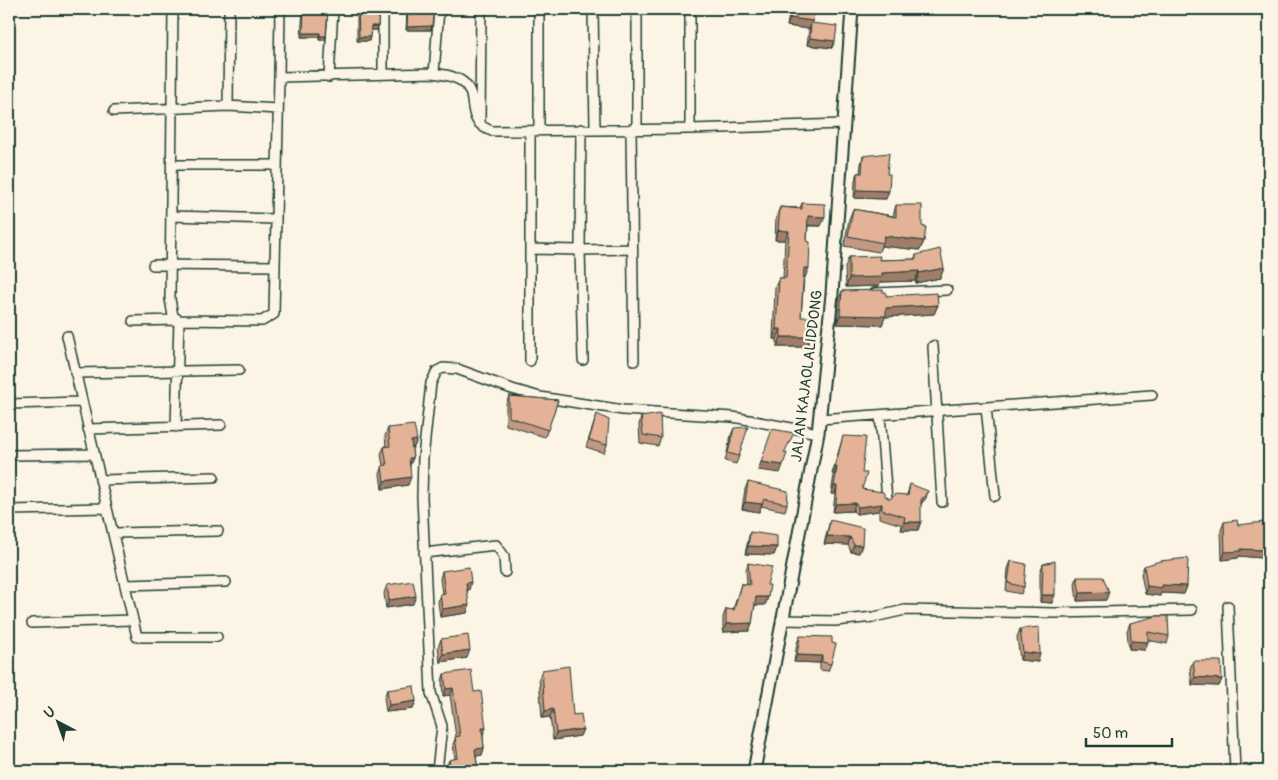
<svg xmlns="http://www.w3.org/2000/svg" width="1278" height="780" font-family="Pangolin,sans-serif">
  <rect width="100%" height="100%" fill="#fcf5e5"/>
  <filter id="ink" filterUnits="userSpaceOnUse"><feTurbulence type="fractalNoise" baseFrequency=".02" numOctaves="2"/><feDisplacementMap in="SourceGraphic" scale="10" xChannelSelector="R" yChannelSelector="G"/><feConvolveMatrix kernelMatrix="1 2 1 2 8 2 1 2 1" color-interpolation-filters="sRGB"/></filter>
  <g filter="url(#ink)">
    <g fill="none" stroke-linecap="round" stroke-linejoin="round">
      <g stroke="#1f3d34" stroke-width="12">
        <path id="minor" d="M173 9 170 299 173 316 179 320 262 321 274 314 279 77 434 73C444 75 457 76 464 83 480 98 463 121 492 131L690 129 844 124
          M593 9 595 129
          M434 73 439 9
          M383 74V9
          M279 77 280 9
          M329 77 333 9
          M228 106 229 9
          M114 111 228 106 278 109
          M480 124 481 9
          M631 129 634 361
          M637 129V9
          M690 129V9
          M530 131V249L580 250 581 129
          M539 131V9
          M172 165H276
          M171 216 275 219
          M530 249V361
          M153 265 274 266
          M875 293 947 290
          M133 321 179 320 176 427
          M67 336 137 637H217
          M933 346 942 502
          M583 360 580 250 632 249
          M75 373 239 370
          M9 404 82 402
          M986 407 995 496
          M880 415 887 500
          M820 419 1152 395
          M88 429 221 425
          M9 455 94 454
          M100 480 214 477
          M9 510 107 508
          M113 533 218 531
          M424 553 496 545 504 556 505 572
          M125 585 226 582
          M1228 606 1235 771
          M781 620 835 621 874 617 905 610 1055 613 1192 610
          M32 623 133 620
          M437 771 442 726 431 693 422 497 423 458 431 383 437 371 443 368 457 369 512 389 540 397 623 410 733 417 818 433"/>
      </g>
      <g stroke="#1f3d34" stroke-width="15">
        <path id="tertiary" d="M754 771 818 433 832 294 852 9"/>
      </g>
      <use href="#minor" stroke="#fcf5e5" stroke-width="9"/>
      <use href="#tertiary" stroke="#fcf5e5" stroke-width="11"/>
    </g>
    <path fill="#c49981" stroke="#1f3d34" d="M303 9H328L326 36 325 40H319V37H301Z
      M357 9H379L378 26 377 30H371L369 41H357Z
      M407 9H434L432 26 431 30H406Z
      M790 9H815L812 23 832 48 807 45 809 29 787 26Z
      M863 156 887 174 886 199 854 198 855 181 857 173H860L861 164Z
      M802 203 821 226H808L805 278H804L801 317 810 337 807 347H777V339H773L775 287 779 278H783L785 240H775L776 217 780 207 800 208Z
      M896 205 922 226 924 241 920 250 881 246 879 252 844 246 849 219 853 209 893 216Z
      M916 255 944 268 940 278 916 283 915 281 880 282 879 286 846 287 845 267 849 257 879 260 914 259Z
      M842 291 883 292 886 296 938 305 934 314 885 317 882 325 837 324 839 300Z
      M509 396 558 400 545 437 506 425V404Z
      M597 414 607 445 604 453 586 447Z
      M641 417 661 438 658 446 640 443 639 425Z
      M388 428 417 440 414 447 412 448 413 458 410 465 408 485 382 489 380 474 383 466 381 454 384 447 386 446 385 436Z
      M734 428 739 456 736 464 725 461 731 435Z
      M843 436 862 473V489L890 499 907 495 910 484 926 498 921 504 918 530H901L902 525 879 518V511L856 514 853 511 833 512 835 494H831L834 475 832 474Z
      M748 482 787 504 785 511 761 506 759 512 742 509 745 489Z
      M830 520 862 545 859 553 851 552 848 545 824 544Z
      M1224 522 1238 525 1262 558 1239 556 1238 558 1222 560 1221 530Z
      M750 532 777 547 774 555 745 554 748 540Z
      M1011 561 1024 587 1021 594 1006 591 1008 569Z
      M748 563 767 585 768 597 765 605H755L752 623 749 631 723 632V617L726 609 733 610 741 584H747L746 570Z
      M1043 564 1052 603 1040 602V572Z
      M1144 566 1187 586 1184 594 1161 593 1160 596 1145 594 1141 574Z
      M442 571 469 590H467V613L440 617 438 602 440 594H442L440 579Z
      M1077 577 1106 600 1077 601 1075 584Z
      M387 585 413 604 386 608 384 593Z
      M1130 623 1169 636 1167 644 1148 640 1145 650 1129 649 1127 631Z
      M1020 629 1038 662 1020 660 1017 637Z
      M800 636 831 664 828 671 820 670V663L794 662 797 643Z
      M441 639 467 658 440 662 438 647Z
      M1193 661 1222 679 1219 686 1192 685 1190 668Z
      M542 670 583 729 580 736 553 740 550 717 542 718 539 678Z
      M444 674 474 692 483 735V736L484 748 482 755 476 756 478 771H447L446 767 449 760 455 759 453 744 456 737 450 695 443 696 442 681Z
      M387 690 416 701 413 709 386 712 384 697Z"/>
    <path fill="#a07d69" stroke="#1f3d34" d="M790 18 813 21 809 29 787 26Z
      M371 26H378L377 30H369Z
      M432 26 431 30H406L407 27Z
      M303 33H320L319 37H301Z
      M320 36H326L325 40H319Z
      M359 37H370L369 41H357Z
      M810 38 835 41 832 48 807 45Z
      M857 190 889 191 886 199 854 198Z
      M808 216 825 217 821 226 805 225Z
      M778 230 789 231 785 240H775Z
      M884 236 924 241 920 250 881 246Z
      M804 268H809L805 278 801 277Z
      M944 268 940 278 916 283 919 273Z
      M919 271 915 281 880 282 879 286 846 287 849 278 882 273Z
      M938 305 934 314 885 317 882 325 837 324 840 315 886 308Z
      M776 329H781L777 339H773Z
      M781 337H810L807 347H777Z
      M417 440 414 447 408 448 411 441Z
      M409 458H413L410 465 406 466Z
      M761 462 783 465 780 473 758 470Z
      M835 467H837L834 475 832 474Z
      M411 477 408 485 382 489 384 481Z
      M834 486H837L835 494H831Z
      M928 491 926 498 918 508 921 500Z
      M745 502 762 504 759 512 742 509Z
      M855 503 853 511 833 512 836 504Z
      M882 504 879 511 856 514 858 507Z
      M904 522H921L918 530H901Z
      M827 536 850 537 848 545 824 544Z
      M854 545H862L859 553 851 552Z
      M748 546 777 547 774 555 745 554Z
      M1241 549 1265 550 1262 558 1239 556 1238 558 1222 560 1225 552Z
      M471 582 469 590H464L466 583Z
      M1162 585 1187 586 1184 594 1161 593 1160 596 1145 594 1147 586Z
      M1109 592 1106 600 1077 601 1080 593Z
      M1042 595H1055L1052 603 1040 602Z
      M416 596 413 604 386 608 389 600Z
      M756 597H768L765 605H754Z
      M469 605 467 613 440 617 442 609Z
      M752 623 749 631 723 632 726 624Z
      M1131 641 1148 642 1145 650 1129 649Z
      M470 650 467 658 440 662 443 654Z
      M1023 652 1040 654 1038 662 1020 660Z
      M797 655 822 656 820 663 794 662Z
      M1195 677 1222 679 1219 686 1192 685Z
      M453 688 450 695 443 696 446 689Z
      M416 701 413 709 386 712 389 705Z
      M553 709 550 717 542 718 545 711Z
      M482 728H486L483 735 479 736Z
      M583 729 580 736 553 740 556 733Z
      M484 748 482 755 472 757 475 749Z"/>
    <path fill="#e4b296" stroke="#1f3d34" d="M304 9H328L326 36H320V33H303Z
      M358 9H379L378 26H371L370 37H359Z
      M408 9H434L432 26 407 27Z
      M791 9H815L813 21 790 18Z
      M811 23 837 26 835 41 810 38Z
      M889 153 887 174H890L889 191 857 190V173H862L863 156Z
      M802 203 825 204V217L808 216 807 241 810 242 809 268H804L801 317H810V337H781V329H776L779 278H786L789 231 778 230 780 207 802 209Z
      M896 205H922V226L926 227 924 241 884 236 883 243 848 236 853 209 896 217Z
      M940 249 944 268 919 273V271L882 273V277L849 278V257L880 256 879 260 916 259V255Z
      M883 290V292H886V296L937 293 938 305 886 308V316L840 315 842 291Z
      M509 396 558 400 548 430 509 417Z
      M597 414 609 420 607 445 589 440Z
      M660 414 661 438 643 435 641 417Z
      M414 425 417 440 411 441 413 458H409L411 477 384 481 382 466 387 465 384 447 390 446 388 428Z
      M748 427 739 456 728 453 734 428Z
      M772 429 794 433 784 453H787L783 465 761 462Z
      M843 436 866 437 862 473H867L862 489 883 492 885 496 890 499 896 494 908 495 910 484 928 491 921 500V522H904L905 517 882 510V504L858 507 855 503 836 504 837 486H834L837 467H835Z
      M748 482 788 491 787 504 764 499 762 504 745 502Z
      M830 520 863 528 862 545H854L850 537 827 536Z
      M1237 520 1238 525 1264 522 1265 550 1241 549V551L1225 552 1224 522Z
      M750 532 777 536V547L748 546Z
      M1188 558 1187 586 1162 585V588L1147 586 1144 566 1160 561Z
      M1011 561 1026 564 1024 587 1008 583Z
      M1055 561V595H1042L1043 564Z
      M748 563 772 567 767 585H770L768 597H756L752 623 726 624V609L734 610 741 584 750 585Z
      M469 567 471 582 466 583 469 605 442 609 440 594 445 593 442 571Z
      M1077 577H1103L1109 592 1080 593Z
      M413 581 416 596 389 600 387 585Z
      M1157 616H1168L1169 636 1148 632V642L1131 641 1130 623Z
      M1039 627 1040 654 1023 652 1020 629Z
      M468 635 470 650 443 654 441 639Z
      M800 636 832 637V643L836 644 831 664 822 662V656L797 655Z
      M1193 661H1221L1222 679 1195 677Z
      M569 666 573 715 581 714 583 729 556 733 553 709 545 711 542 670Z
      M471 670 474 692 481 691 486 728H482L484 748 475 749 478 771H451L449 760 458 758 455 737 460 736 453 688 446 689 444 674Z
      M414 686 416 701 389 705 387 690Z"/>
  </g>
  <g text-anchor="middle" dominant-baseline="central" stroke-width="4.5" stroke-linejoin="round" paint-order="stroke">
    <g font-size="15" fill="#1f3d34" stroke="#fcf5e5">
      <text transform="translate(807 376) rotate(-83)">JALAN KAJAOLALIDDONG</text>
    </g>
  </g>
  <rect width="1278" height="780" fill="none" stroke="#fcf5e5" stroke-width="30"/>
  <rect x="15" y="15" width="1248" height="750" fill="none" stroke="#1f3d34" stroke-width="2" filter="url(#ink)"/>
  <g transform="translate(58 722) rotate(319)" stroke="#fcf5e5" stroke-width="4" paint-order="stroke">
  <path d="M0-4L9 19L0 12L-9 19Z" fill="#1f3d34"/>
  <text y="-8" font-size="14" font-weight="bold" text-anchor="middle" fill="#1f3d34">U</text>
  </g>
  <path d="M1086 738v8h86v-8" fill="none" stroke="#1f3d34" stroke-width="2.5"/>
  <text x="1093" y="738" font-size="15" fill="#1f3d34" stroke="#fcf5e5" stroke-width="4" paint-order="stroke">50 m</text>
</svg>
